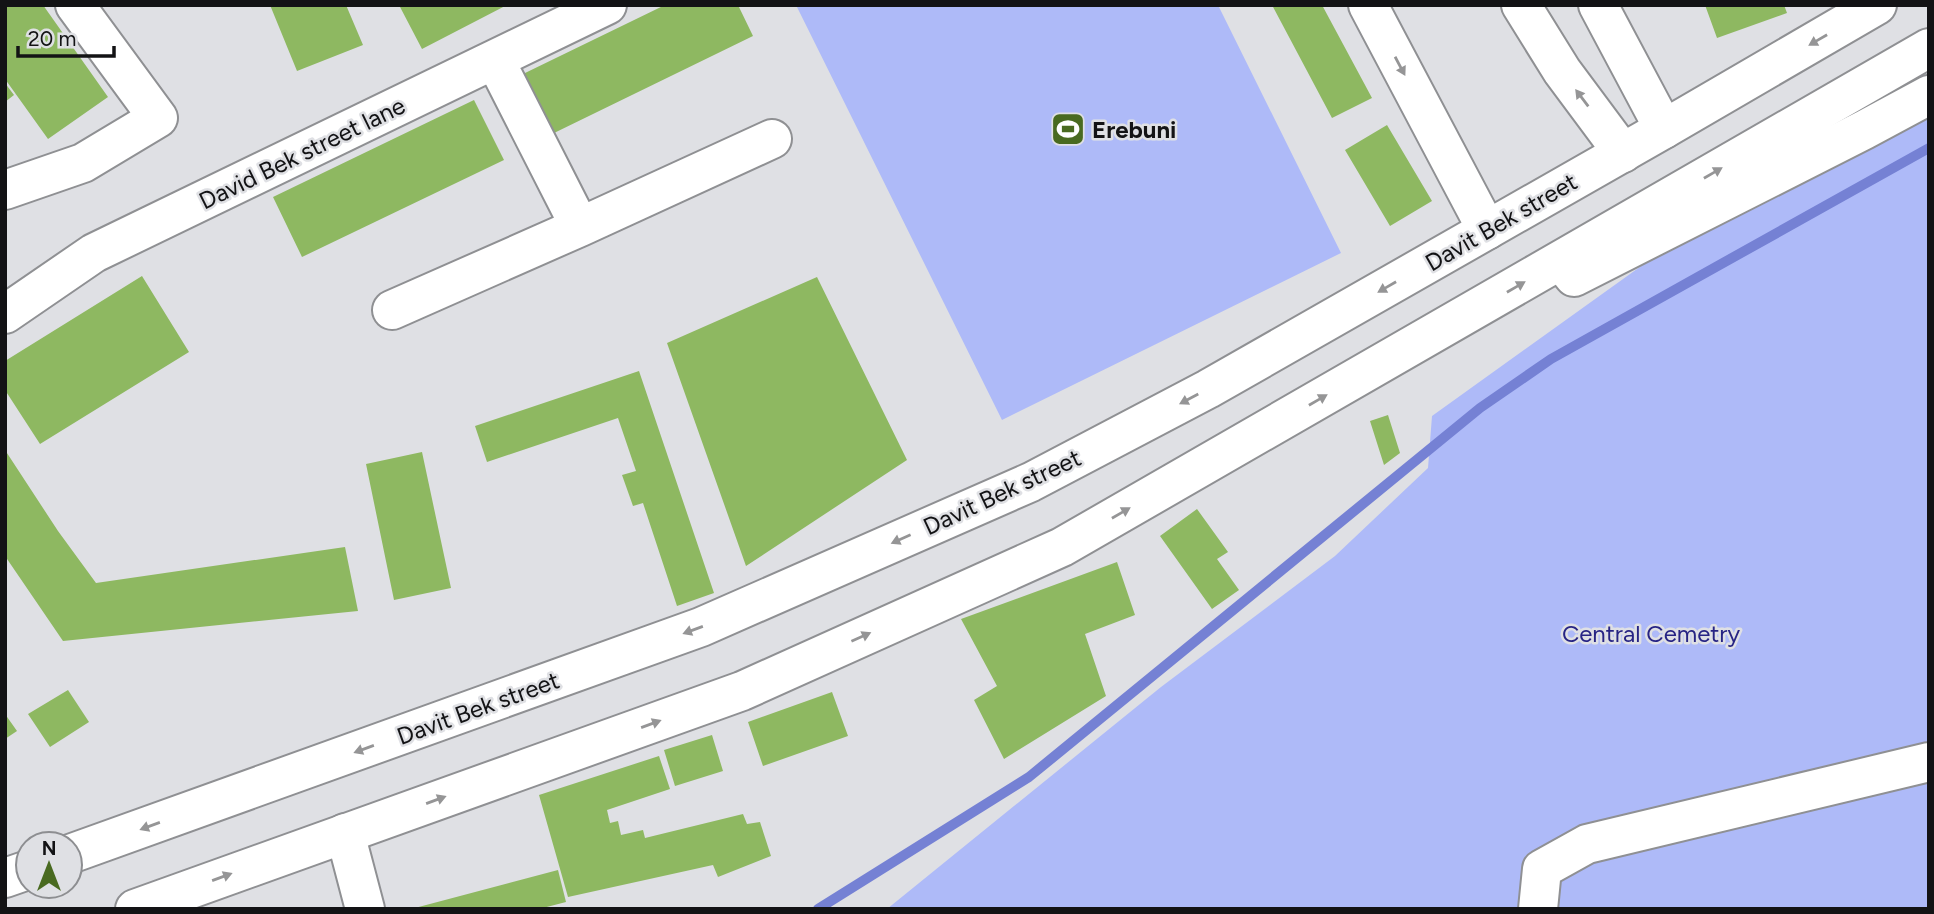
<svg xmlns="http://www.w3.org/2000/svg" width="1934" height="914" font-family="Figtree,sans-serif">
  <rect width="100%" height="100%" fill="#dfe0e4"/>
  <path fill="#aebaf8" d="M796 5H1218L1341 253 1002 420Z
    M1929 74V909H887L1161 687 1335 556 1428 468 1432 416 1856 112Z"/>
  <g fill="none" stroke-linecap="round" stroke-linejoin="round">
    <path stroke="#7581d4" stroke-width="10" d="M818 909 1029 777 1480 408 1551 359 1929 148"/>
  </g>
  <path fill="#8eb861" d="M5 5H43L108 97 48 139 5 79Z
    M270 5H346L363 45 297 71Z
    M399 5H507L422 49Z
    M665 5H738L753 36 552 134 523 74Z
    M1272 5H1322L1372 98 1332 118Z
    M1705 5H1784L1787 13 1717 38Z
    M5 83 14 95 5 102Z
    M474 100 504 160 302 257 273 197Z
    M1387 125 1432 201 1390 226 1345 150Z
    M142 276 189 352 40 444 5 390V361Z
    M817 277 907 460 746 566 667 343Z
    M639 371 714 593 677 606 643 503 633 506 622 475 636 471 618 418 487 462 475 426Z
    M1388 415 1400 453 1384 465 1370 421Z
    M5 450 58 531 96 583 345 547 358 611 63 641 5 556Z
    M422 452 451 588 394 600 366 464Z
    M1197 509 1228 552 1217 559 1239 590 1212 609 1160 536Z
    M1117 562 1135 615 1085 634 1106 696 1004 759 974 700 997 686 961 619Z
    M68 690 89 722 50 747 28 714Z
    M832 692 848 736 763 766 748 722Z
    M5 714 17 731 5 739Z
    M712 735 723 771 675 786 664 750Z
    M659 756 670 789 607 810 610 823 618 821 621 835 643 830 645 838 743 814 747 824 760 822 771 856 718 877 713 865 568 897 539 795Z
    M558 870 566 902 539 909H411Z"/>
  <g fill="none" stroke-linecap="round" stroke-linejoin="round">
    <g stroke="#8f9093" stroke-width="42">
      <path id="minor" d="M1368 5 1487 230
        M1521 5 1562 71 1623 153
        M1598 5 1664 129
        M495 60 580 227
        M5 190 83 163 158 118 75 5
        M1561 261 1574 277 1864 130 1929 95
        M392 310 580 227 772 139
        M5 314 94 253 607 5
        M345 833 365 909
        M1538 909 1542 869 1587 844 1929 762"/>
    </g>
    <g stroke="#8f9093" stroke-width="42">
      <path id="major" d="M70 854 701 627 1031 482 1208 389 1664 129 1877 5
        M5 878 28 870
        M135 909 742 691 1062 547 1929 48"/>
    </g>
    <use href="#minor" stroke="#fff" stroke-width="38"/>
    <use href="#major" stroke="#fff" stroke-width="38"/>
  </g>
  <defs><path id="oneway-solid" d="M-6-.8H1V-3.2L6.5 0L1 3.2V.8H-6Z" transform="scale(1.75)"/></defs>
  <g fill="#959596">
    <use href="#oneway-solid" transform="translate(1818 40) rotate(150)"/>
    <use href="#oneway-solid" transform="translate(1400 66) rotate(62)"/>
    <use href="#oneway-solid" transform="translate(1582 98) rotate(-127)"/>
    <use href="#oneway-solid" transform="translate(1713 173) rotate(-30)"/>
    <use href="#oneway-solid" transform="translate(1387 287) rotate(150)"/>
    <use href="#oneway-solid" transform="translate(1516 287) rotate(-30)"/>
    <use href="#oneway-solid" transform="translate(1189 399) rotate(152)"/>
    <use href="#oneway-solid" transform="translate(1318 400) rotate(-30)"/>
    <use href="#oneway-solid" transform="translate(1121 513) rotate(-30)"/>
    <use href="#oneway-solid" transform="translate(901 539) rotate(156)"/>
    <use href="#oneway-solid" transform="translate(693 630) rotate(160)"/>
    <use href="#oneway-solid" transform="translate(861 637) rotate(-24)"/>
    <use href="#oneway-solid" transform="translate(651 724) rotate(-20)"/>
    <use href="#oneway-solid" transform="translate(364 749) rotate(160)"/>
    <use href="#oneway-solid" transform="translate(436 800) rotate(-20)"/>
    <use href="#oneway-solid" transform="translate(150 826) rotate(160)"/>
    <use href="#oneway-solid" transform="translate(222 877) rotate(-20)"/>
  </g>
  <defs>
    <g id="stadium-square" transform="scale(1.75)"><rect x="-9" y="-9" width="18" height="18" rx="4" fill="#496a20" stroke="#dfe0e4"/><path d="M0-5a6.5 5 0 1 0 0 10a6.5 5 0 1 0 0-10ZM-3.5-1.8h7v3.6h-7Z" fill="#fff"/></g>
  </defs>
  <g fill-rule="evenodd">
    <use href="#stadium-square" x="1068" y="129"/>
  </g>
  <g text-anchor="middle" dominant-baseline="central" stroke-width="5" stroke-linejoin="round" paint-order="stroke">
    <g font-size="24" font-weight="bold" fill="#131315" stroke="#dfe0e4" text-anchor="start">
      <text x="1092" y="129">Erebuni</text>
    </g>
    <g font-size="24" fill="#131315" stroke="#dfe0e4">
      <text transform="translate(302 153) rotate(-26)">David Bek street lane</text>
      <text transform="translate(1501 222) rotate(-30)">Davit Bek street</text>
      <text transform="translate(1002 492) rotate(-25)">Davit Bek street</text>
      <text transform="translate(478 708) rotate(-20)">Davit Bek street</text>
    </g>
    <g font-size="24" fill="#272484" stroke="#dfe0e4">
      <text x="1651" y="633">Central Cemetry</text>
    </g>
  </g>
  <rect width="1934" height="914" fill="none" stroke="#131315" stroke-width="14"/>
  <g transform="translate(49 865)"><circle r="33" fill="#dfe0e4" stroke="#8d8e91" stroke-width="2"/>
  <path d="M0-5L12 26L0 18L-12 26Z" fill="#496a20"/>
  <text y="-10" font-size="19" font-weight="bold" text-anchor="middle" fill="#131315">N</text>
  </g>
  <path d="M18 46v10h96v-10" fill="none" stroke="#131315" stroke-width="3.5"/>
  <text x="28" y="46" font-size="21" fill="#131315" stroke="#dfe0e4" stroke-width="5" paint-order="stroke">20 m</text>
</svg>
